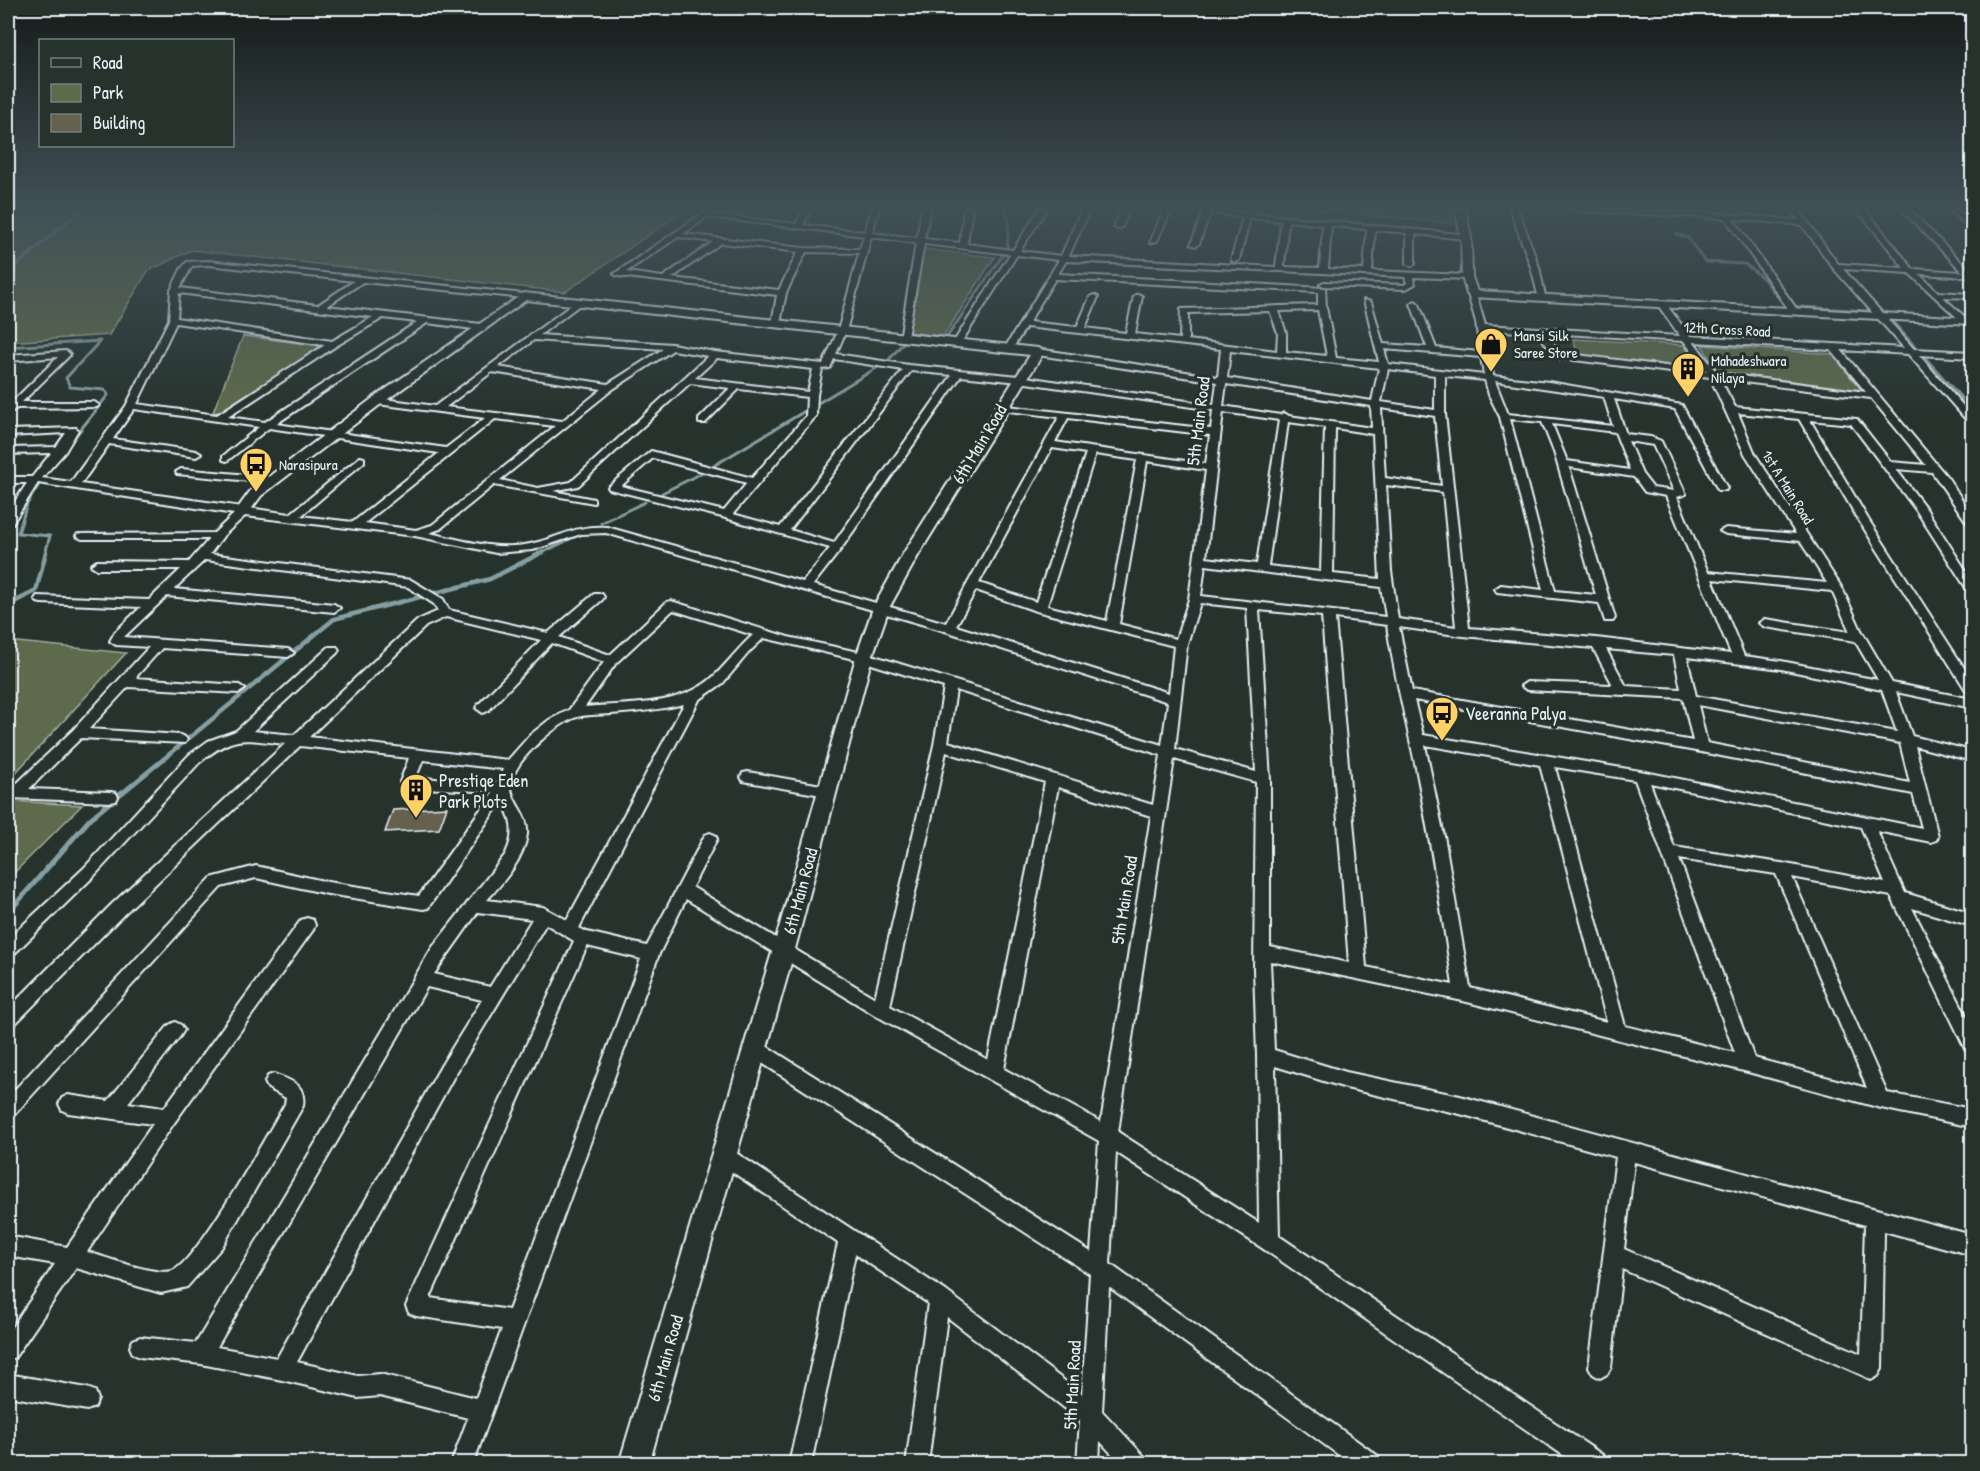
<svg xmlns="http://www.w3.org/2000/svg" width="1980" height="1471" font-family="'Patrick Hand',sans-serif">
  <rect width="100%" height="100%" fill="#26332d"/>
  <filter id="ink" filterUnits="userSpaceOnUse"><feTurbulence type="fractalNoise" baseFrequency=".0167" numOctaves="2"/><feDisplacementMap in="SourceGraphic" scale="12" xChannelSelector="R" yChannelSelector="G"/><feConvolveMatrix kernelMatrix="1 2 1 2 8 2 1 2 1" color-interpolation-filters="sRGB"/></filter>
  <g filter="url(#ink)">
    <path fill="#5d6a4c" stroke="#a2aea2" stroke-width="1.5" d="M8 209H687L565 292 191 250 148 271 109 335 8 342Z
      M1311 209H1450L1453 224Z
      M923 249 995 257 943 337 909 332Z
      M243 336 321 346 221 413 213 412Z
      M1573 339 1684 345 1699 369 1578 355Z
      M1702 345 1832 354 1864 393 1718 373Z
      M8 641 126 653 8 781Z
      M8 801 82 805 8 879Z"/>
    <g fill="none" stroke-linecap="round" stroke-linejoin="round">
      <path stroke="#869fa2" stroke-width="3" d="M1005 209 1009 220 1007 249
        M1677 234 1688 238 1705 262 1745 264 1763 278 1785 306 1884 312 1972 410
        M8 273 82 209
        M910 334 947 337 1004 253
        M8 347 100 341 66 378 70 387 105 390 108 395 70 443
        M887 362 904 342
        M715 465 878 367
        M662 493 700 474
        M601 523 645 502
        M45 554 50 536 18 533 27 504 48 470
        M540 554 580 534"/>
      <path stroke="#869fa2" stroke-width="4.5" d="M8 605 36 591 46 552
        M121 794 334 619 490 579 543 552"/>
      <path stroke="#869fa2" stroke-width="5" d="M8 913 90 819 122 792"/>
    </g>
    <path fill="#66604f" stroke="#e8f1f8" stroke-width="1.5" d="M447 807 439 829 385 832 393 810Z"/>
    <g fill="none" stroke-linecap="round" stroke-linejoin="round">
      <g stroke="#e8f1f8" stroke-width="4">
        <path id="street" d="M803 209H811L803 225 865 232 871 209H879L872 233 917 238 922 209H930L924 239 960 243 964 209H972L967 244 1013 250 1039 209H1047L1020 251 1061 256 1082 209H1090L1069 256 1276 267 1281 221 1250 218 1239 260 1235 262 1231 260 1243 217 1210 213 1199 244 1195 246 1191 244 1203 213 1183 209H1207L1469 235V239H1466L1415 234V264L1411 266 1407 264V233L1375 230 1372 271 1467 275 1471 277 1467 279 1413 277 1415 284 1406 289 1324 286 1320 284 1324 282 1404 285 1407 283 1405 277 1066 261 1058 274 1325 288 1326 307 1336 358 1379 362 1364 300 1371 302 1383 344 1427 347 1411 304 1415 301 1419 304 1436 348 1480 352 1476 322 1468 294 1472 292 1476 294 1485 325 1680 336 1658 305 1662 302 1665 303 1690 336 1904 348 1833 268 1802 225 1733 219 1798 311 1794 314 1791 313 1725 218 1575 211 1571 209 1727 214 1799 220 1790 209H1798L1838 264 1904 268 1857 209H1865L1913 269 1963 272 1901 209H1909L1972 273V277L1919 274 1938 292 1972 294V298L1943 297 1966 318 1967 320 1963 323 1909 273 1843 269 1914 349 1972 352V358L1919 355 1972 416V424L1969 423 1908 354 1841 350 1948 478 1972 515V525L1968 524 1932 472 1896 469 1925 507 1972 580V592L1968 591 1916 510 1851 424 1810 420 1868 519 1972 680V693L1967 692 1858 519 1799 419 1738 413 1755 454 1842 588 1861 630 1892 683 1972 699V708L1896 692 1912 736 1972 751V761L1915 746 1938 836 1936 840 1931 842 1877 831 1905 893 1972 913V926L1912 908 1972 1027V1052L1966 1050 1891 896 1792 877 1887 1093 1972 1109V1127L1881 1108 1748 1072 1463 1001 1270 961 1274 1050 1346 1072 1460 1096 1972 1235V1255L1884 1231 1882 1369 1878 1376 1871 1380 1864 1376 1622 1269 1611 1367 1607 1374 1600 1378 1593 1374 1589 1367 1616 1157 1460 1114 1346 1088 1275 1066 1279 1236 1604 1456 1607 1464H1576L1262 1248 1116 1152 1110 1264 1378 1456 1381 1464H1351L1109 1287 1102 1411 1144 1456 1147 1464H1121L1100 1441 1099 1464H1077L1080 1420 947 1317 928 1464H906L928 1303 855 1254 811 1464H789L838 1243 716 1161 714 1155 716 1149 723 1146 730 1149 946 1291 1082 1394 1090 1274 748 1054 745 1048 748 1042 754 1040 760 1042 1091 1252 1099 1141 875 1015 686 899 659 954 473 1464H451L468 1418 380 1396 358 1398 282 1380 201 1364 140 1357 133 1354 130 1347 133 1340 140 1337 196 1343 432 948 505 855C516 834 512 820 502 800L428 908 423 909 328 894 256 878 221 887 14 1115 8 1117V1097L211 878 256 866 328 882 419 896 493 792 407 787 402 786 400 782 409 758 300 746 124 914 14 1025 8 1027V1009L112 904 285 744C242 739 234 734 199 763L94 876 14 954 8 956V939L84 868 189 755 208 741 236 731 329 647H337L339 650 337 653 253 731 294 735 418 620 438 611 434 604 408 587 205 560 174 589 334 604 340 608 334 612 167 596 124 637 288 649 294 653 288 657 162 648 135 678 239 685 245 689 239 693 128 687 89 729 180 735 185 737 187 740 185 743 81 738 29 789 111 792 116 793 118 797 116 801 111 802 10 798 8 794 10 790 73 730 149 647 116 645 110 641 115 632 141 607 41 603 37 602 35 599 37 596 149 600 181 569H97L91 565 97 561 189 562 209 539H82L76 536 78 534 214 533 234 514 38 483 12 524 8 525V512L27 483H8V477H32L51 453 8 454V448L56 447 66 433 8 436V430L76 428 78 430 65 452 42 478 71 482 126 406 169 320 171 290 181 269 187 262 208 261 524 294 528 296 524 298 363 282 327 306 481 324 485 327 481 330 427 323 276 424 446 448 485 418 377 404 372 401 377 398 435 406 578 300 582 302 581 304 540 335 672 344 715 352 823 364 838 331 859 253 806 252 786 293 780 323 776 326 772 323 777 295 618 276 614 274 703 213 796 224ZM707 217 864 236 860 249 803 248 683 234ZM1288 221 1323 225 1320 268 1284 267ZM1331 226 1367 229 1364 270 1328 269ZM678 237 713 242 663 277 626 272ZM871 237 916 243 900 339 907 337 924 244 1010 254 953 343 957 346 961 343 1017 255 1059 260 1004 349 1005 351H1011L1026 327 1221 349 1218 377 1038 349 1034 352 1038 355 1217 382 1214 405 1019 376 909 365 836 354 846 331ZM721 243 798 252 779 290 672 278ZM208 265 354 281 318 305 180 288 192 266ZM1055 279 1318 292V305L1181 309 1180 339 1135 334 1142 296 1138 294 1134 296 1126 333 1085 328 1098 297 1094 295 1090 297 1077 327 1029 322ZM179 293 373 317 332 341 177 318ZM1318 310 1327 356 1286 352V333L1279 311ZM1270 311 1278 333 1277 351 1188 340V313ZM383 318 417 322 265 422 228 417 336 346ZM176 323 325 345 217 415 137 404ZM1486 330 1538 333 1555 357 1558 358 1710 377 1745 454 1796 534 1726 528 1720 531 1726 534 1800 541 1827 583 1708 572 1677 497 1686 494 1661 441 1651 437 1626 434 1614 399 1675 409 1717 488 1718 490H1726L1727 488 1682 405 1549 382 1493 376ZM1547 333 1684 341 1706 371 1561 353ZM534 340 663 349 608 384 498 367ZM1694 342 1831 350 1866 392 1717 373ZM1384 349 1481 357 1484 375 1388 364ZM673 350 708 356 571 482 538 488 500 480 613 389ZM1230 351 1379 368 1372 401 1227 378ZM717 358 813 369 808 392 695 378ZM834 359 903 370 780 527 733 514 816 416 817 395 822 369 830 368ZM1388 369 1435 375V410L1381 402ZM911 371 952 375 834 543 790 530ZM492 372 602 389 562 421 446 407ZM961 376 1019 382 1213 410 1211 429 998 405 996 407 1001 410 1059 417 946 623 813 585 841 549ZM1445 376 1485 380 1489 395 1500 417 1543 590 1501 585 1495 589 1497 592 1599 603 1605 621H1613L1615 618 1569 467 1634 477 1645 492 1666 496 1731 654 1596 638 1469 628 1445 414ZM1720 379 1871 398 1926 465 1891 462 1857 419 1735 407ZM1495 381 1604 397 1613 426 1508 414ZM690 383 730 388 699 419V423H705L739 389 807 397 806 416 752 478 651 451 608 487 609 489 722 517 830 548 803 582 607 527C572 525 561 538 530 544 497 551 462 540 429 533L440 529 494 485 594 503V499L553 491 578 486ZM1226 384 1371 406 1372 428 1289 416 1284 413 1280 415 1223 406ZM1381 408 1435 416 1442 486 1385 478ZM134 409 259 427 223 456V460L227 461 269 428 439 453 353 522 301 516 364 462V458L360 457 290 514 81 484 109 444 196 457 201 454 196 451 113 439ZM1223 412 1279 420 1257 564 1206 558ZM1068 418 1210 435 1206 464 1055 442ZM495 419 555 426 432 525 416 530 365 523ZM1510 419 1542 422 1554 452 1596 595 1555 591ZM1288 422 1325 427 1321 572 1268 566ZM1552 424 1615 432 1630 470 1567 461ZM1335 428 1373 434 1380 579 1333 574ZM1628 441 1653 445 1674 491 1653 488 1642 474ZM1052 448 1086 453 1036 602 979 583ZM1095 454 1137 460 1107 621 1047 606ZM653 458 747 483 724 511 621 486ZM1147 461 1206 470 1189 599 1176 639 1119 624ZM1386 485 1443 492 1456 627 1398 619 1391 571ZM245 516 415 536 496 553 533 550 581 534 606 533 945 631 1168 702 1162 745 868 654 788 637 671 601 667 602 610 655 559 637 602 600 604 597 602 594H594L548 633 449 610 443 599 411 580 210 554 224 535ZM1205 565 1381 587 1386 617 1201 596ZM1712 579 1832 591 1850 632 1765 619 1759 623 1765 627 1855 641 1878 680 1781 661 1744 656ZM976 590 1036 611 1174 646 1169 693 956 626ZM1200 603 1247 608 1256 772 1175 749 1187 644ZM673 610 753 635C739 647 728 663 714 676 682 707 628 703 585 707L616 663ZM1259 610 1322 616 1349 963 1270 947V779ZM446 617 541 640 478 705 476 708 483 713 488 711 552 643 604 662 569 710 549 720 530 735 508 760 309 737 426 626ZM1335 618 1387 625C1394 676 1407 723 1417 773 1431 843 1442 914 1453 985L1366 967ZM1399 627 1463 636 1593 648 1613 685 1527 682 1521 686 1527 690 1683 698 1693 741 1412 691ZM764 638 862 661 944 687 934 745 875 998 692 887 717 839 715 835 710 833 705 835 647 946 587 932 579 928 699 700 723 683 750 651ZM1606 649 1674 655 1681 689 1626 686ZM1687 657 1781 669 1882 690 1897 732 1696 696ZM956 690 1161 755 1153 805 948 742ZM1414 700 1701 752 1913 794 1922 828 1640 771 1423 735ZM684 704 567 920 543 907 487 900C503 882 524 860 527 834 529 814 511 802 511 787 511 762 553 727 574 718 585 714 600 715 611 714 636 712 660 710 684 704ZM1698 705 1900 743 1910 783 1707 743ZM1425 745 1540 765 1607 1022 1470 988 1445 841ZM946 752 1045 782 988 1060 890 1006ZM1174 759 1256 782 1254 970 1257 1055 1259 1223 1118 1132ZM423 760 503 769 499 782H464L416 777ZM1555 767 1635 780 1735 1053 1625 1026ZM1650 783 1861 827 1885 883 1781 863 1674 847ZM1058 787 1151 816 1101 1122 1004 1069ZM1679 859 1776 874 1867 1088 1754 1058ZM478 912 532 919 490 987 434 974ZM546 924 574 941 406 1306 409 1313 416 1316 502 1329 476 1398 380 1374 358 1376 297 1362 453 1078ZM587 946 641 959 509 1310 430 1298ZM427 987 482 1000 441 1066 277 1358 217 1347ZM1634 1162 1865 1225 1861 1354 1624 1249Z
          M1121 209H1129L1122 227 1118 229 1114 227Z
          M1164 209H1172L1157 241 1150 243Z
          M1510 209H1518L1539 267 1546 301 1539 299 1531 267Z
          M1948 209H1956L1972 224V230Z
          M66 351 70 354 69 356 22 402H94L99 405 97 407 17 408 8 414V406L58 357 8 361V355Z
          M181 469 272 477 277 480 272 483 177 474 176 472Z
          M748 772 827 786 832 787 834 791 832 795 827 796 743 781 741 777 743 773Z
          M307 918 313 920 315 925 313 930 174 1123 87 1252C106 1257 155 1276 172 1271 196 1264 269 1131 285 1104L286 1098 268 1088 265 1082 268 1076 274 1074C292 1081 306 1084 303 1106L222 1247 187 1287 161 1293 76 1268 15 1357 8 1360V1333L55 1264 8 1256V1236L67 1247 153 1124 68 1113 62 1110 59 1104 62 1098 68 1095 108 1101 169 1025 175 1022 181 1025 184 1030 181 1035 128 1103 164 1108 301 920Z
          M8 1374 87 1388 95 1391 98 1399 95 1407 87 1410 8 1396Z"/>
      </g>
      <g stroke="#e8f1f8" stroke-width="4">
        <path id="secondary" d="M1455 209H1465L1471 237 1472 277 1477 291 1972 318V324L1472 297 1467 294 1462 277 1461 237Z
          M524 293 1038 348 1044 352 919 554 889 608 872 657 795 949 649 1464H619L773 949 856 657 873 608 903 554 1030 355 526 300 381 404 261 496 247 515H237L235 512 251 490 373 398Z"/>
      </g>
      <use href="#street" fill="#26332d" fill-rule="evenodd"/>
      <use href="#secondary" fill="#26332d" fill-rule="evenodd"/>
    </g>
  </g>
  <linearGradient id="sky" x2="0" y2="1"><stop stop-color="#151c19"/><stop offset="0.5" stop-color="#415057"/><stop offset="1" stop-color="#415057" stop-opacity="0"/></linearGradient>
  <rect width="1980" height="415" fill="url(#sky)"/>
  <defs>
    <g id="shop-pin" transform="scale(1.725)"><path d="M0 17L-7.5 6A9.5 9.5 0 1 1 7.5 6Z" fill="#ffd166" stroke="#26332d"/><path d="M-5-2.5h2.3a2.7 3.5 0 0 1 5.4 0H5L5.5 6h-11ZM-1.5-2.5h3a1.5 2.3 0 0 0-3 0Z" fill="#111"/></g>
    <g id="building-pin" transform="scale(1.725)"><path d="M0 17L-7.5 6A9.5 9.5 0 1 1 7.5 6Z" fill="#ffd166" stroke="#26332d"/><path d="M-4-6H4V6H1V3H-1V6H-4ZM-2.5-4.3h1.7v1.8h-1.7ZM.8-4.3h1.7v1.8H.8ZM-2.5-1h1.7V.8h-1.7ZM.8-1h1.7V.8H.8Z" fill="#111"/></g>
    <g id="bus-pin" transform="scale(1.725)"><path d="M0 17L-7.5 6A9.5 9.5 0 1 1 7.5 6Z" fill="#ffd166" stroke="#26332d"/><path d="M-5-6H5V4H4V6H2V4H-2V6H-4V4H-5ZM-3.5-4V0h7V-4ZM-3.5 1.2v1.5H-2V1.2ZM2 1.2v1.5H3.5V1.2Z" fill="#111"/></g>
  </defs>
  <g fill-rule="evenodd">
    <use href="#shop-pin" x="1491" y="344"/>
    <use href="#building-pin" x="1688" y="369"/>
    <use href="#bus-pin" x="256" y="464"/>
    <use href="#bus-pin" x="1442" y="713"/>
    <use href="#building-pin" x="416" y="790"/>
  </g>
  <g text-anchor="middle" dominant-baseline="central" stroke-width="6" stroke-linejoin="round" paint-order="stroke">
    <g font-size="15" fill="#e8f1f8" stroke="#26332d">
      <text transform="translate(1727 329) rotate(3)">12th Cross Road</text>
      <text transform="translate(1788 487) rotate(58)">1st A Main Road</text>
    </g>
    <g font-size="15" fill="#e8f1f8" stroke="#26332d" text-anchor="start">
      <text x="1514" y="335">Mansi Silk<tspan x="1514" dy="17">Saree Store</tspan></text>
      <text x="1711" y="360">Mahadeshwara<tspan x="1711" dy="17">Nilaya</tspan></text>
      <text x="279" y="464">Narasipura</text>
    </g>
    <g font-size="18" fill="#e8f1f8" stroke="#26332d">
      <text transform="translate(1198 421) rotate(-83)">5th Main Road</text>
      <text transform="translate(979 444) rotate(-59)">6th Main Road</text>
      <text transform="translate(800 891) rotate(-75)">6th Main Road</text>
      <text transform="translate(1124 900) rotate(-81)">5th Main Road</text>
      <text transform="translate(665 1358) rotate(-74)">6th Main Road</text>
      <text transform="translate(1072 1385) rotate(-87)">5th Main Road</text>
    </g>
    <g font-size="18" fill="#e8f1f8" stroke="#26332d" text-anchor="start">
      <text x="1465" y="713">Veeranna Palya</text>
      <text x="439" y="780">Prestige Eden<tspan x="439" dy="21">Park Plots</tspan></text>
    </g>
  </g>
  <rect width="1980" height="1471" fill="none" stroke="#26332d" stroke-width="30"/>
  <rect x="15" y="15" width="1950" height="1441" fill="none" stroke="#e8f1f8" stroke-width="2" filter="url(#ink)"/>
  <rect x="39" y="39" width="195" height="108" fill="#26332d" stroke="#747f7e" stroke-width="1.5"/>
  <rect x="51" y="58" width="30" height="9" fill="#26332d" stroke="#747f7e" stroke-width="1.5"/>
  <text x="93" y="69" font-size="18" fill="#e8f1f8">Road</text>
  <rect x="51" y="84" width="30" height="18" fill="#5d6a4c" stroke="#747f7e" stroke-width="1.5"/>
  <text x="93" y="99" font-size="18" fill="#e8f1f8">Park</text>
  <rect x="51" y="114" width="30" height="18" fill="#66604f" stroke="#747f7e" stroke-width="1.5"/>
  <text x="93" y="129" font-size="18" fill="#e8f1f8">Building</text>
</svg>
